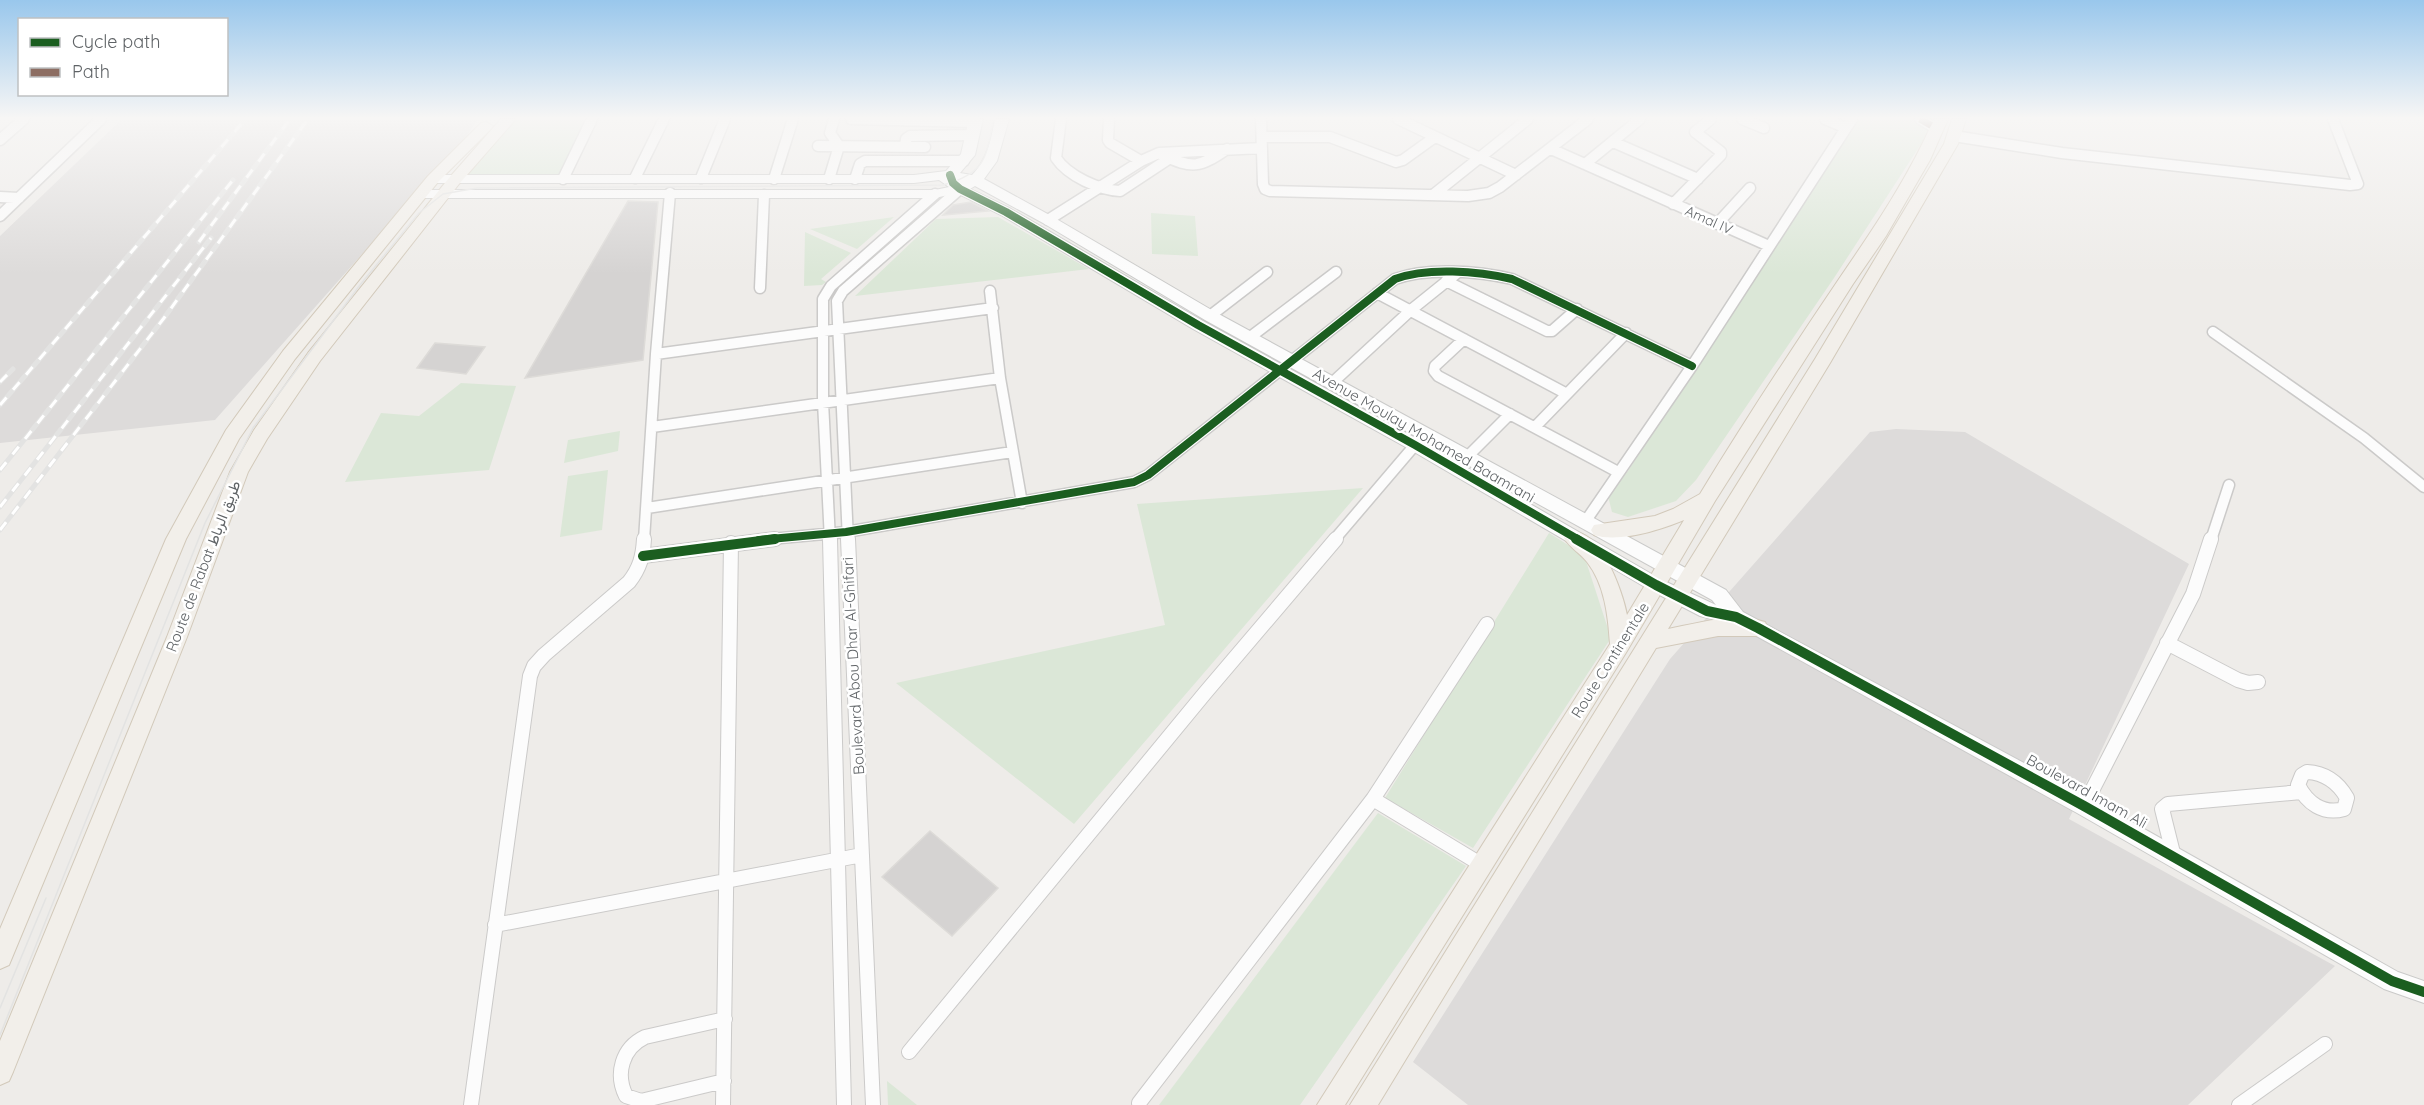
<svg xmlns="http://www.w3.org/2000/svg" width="2424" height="1105" font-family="Quicksand,Vazirmatn,sans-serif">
  <rect width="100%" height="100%" fill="#eeece9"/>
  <path fill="#dddbda" d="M122 119H478L466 137 215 420 0 443V236Z
    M1896 429 1965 432 2189 564 2069 819 2335 966 2188 1105H1468L1413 1062 1670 659 1870 432Z"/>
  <path fill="#dbe7d7" d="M515 119H593L561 179 459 178Z
    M1858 119H1934V124L1834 278 1696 480 1676 501 1628 517 1612 512 1608 496 1628 471Z
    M1151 213 1195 216 1198 256 1152 254Z
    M894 217 857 249 810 229Z
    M998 217 1089 269 855 296 936 219Z
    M805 232 851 253 821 279 826 282 822 285 804 286Z
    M461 383 516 386 489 470 345 482 381 413 419 416Z
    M620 431 618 451 564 463 568 440Z
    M608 470 602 530 560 537 568 476Z
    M1363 488 1074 824 896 683 1165 625 1137 504Z
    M1549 533 1584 555 1611 638 1473 848 1385 798Z
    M1378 813 1466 866 1300 1105H1159Z
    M887 1081 917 1105H888Z"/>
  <path fill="#d5d3d2" stroke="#dddbd8" stroke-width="1.5" d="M628 201 658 202 643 360 525 378Z
    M971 202 988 211 943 215 953 205Z
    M435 343 485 347 466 374 417 368Z
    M930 831 998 888 952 936 882 877Z"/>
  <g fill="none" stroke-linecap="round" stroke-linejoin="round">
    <g stroke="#cbcac9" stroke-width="13">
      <path id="street-far1" d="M851 119 975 122
        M1061 119 1056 158C1068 176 1099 190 1120 191L1170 158
        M1109 119 1108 140 1110 143 1141 161
        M1261 119 1263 184 1265 189 1270 191 1468 196 1489 193 1500 187 1588 119
        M1398 119 1516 175
        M1742 119 1764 128
        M1825 119 1846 128
        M1920 119 1937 129
        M1954 136 2062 153 2350 185 2358 184 2333 119
        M1262 137H1330L1396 162 1403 160 1435 137
        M0 140 24 119
        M1613 142 1698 179
        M818 146 925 147
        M905 147 906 139 910 136 973 135
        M1551 149 1769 246
        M1162 155C1193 169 1199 168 1227 149
        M1585 164 1640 119
        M635 178 664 119
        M701 178 725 119
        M563 179 592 119
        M774 179 793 119
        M829 179 839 146 830 133 834 119
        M855 179 860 164 865 161H964
        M1433 195 1528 119
        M0 197 19 198
        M1673 204 1721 155V152L1695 132 1711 119
        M0 216 101 119
        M1048 220 1141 161 1159 153 1262 148
        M1717 224 1750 188
        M1446 281 1547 331H1552L1577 309
        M760 288 764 195
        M990 291 1000 378 1022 503
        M1377 293 1567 394
        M1210 316 1267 272
        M2213 332 2364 438 2424 487
        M1249 338 1336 272
        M1464 339 1435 366 1434 371 1438 376 1618 472
        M656 354 993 308
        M1332 383 1411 310 1457 273
        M652 427 1000 378
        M1535 427 1626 333
        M1467 457 1510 414
        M647 508 1012 452
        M1585 522 1692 366 1852 119
        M644 540 656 354 670 193
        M759 540 846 532 1134 482 1148 475 1395 279C1427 267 1478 271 1512 279L1692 366
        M830 540 823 402V299L831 286 935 194
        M848 540 837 301 843 291 960 189
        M1334 540 1415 445
        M2211 540 2229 485"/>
    </g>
    <g stroke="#cbcac9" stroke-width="16">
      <path id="street" d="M830 539 844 1105
        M848 539 873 1105
        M643 556 775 539
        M2167 643 2238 680 2248 683 2258 682
        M2307 772C2325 773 2338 782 2347 798L2344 809C2323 815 2307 803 2298 785L2302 775Z
        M1373 799 1482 865
        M2084 806 2193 594 2211 539
        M2174 857 2162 809 2168 804 2301 792
        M495 925 862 855
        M909 1052 1205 693 1336 539
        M724 1081 641 1101 626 1096C615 1074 622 1048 645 1037L725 1019
        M1139 1103 1373 799 1487 624
        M471 1105 530 676 534 666 544 655 629 582C640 568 643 556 644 539
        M723 1105 731 543
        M2239 1105 2325 1044"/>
    </g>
    <g stroke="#cacac9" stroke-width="2">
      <path id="secondary" d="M969 119H983L975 155 960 173 972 175C987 160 991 140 995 119H1009L997 161 984 179 1053 217 1215 312 1726 590 1743 612 2091 799 2398 972 2424 981V1003L2384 989 2077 813 1751 633 1732 624 1700 616 1650 590 1409 449 1193 329 1001 215 957 193 935 198H421L414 194 421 190H935L949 187 939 180 914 183H433L426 179 433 175H914L946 171 961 154ZM975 186 1043 223 1205 320 1712 600 1716 605 1662 580 1421 441 1203 321 1011 209 970 189Z"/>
    </g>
    <g stroke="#d2c9ba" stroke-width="2">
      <path id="primary" d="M501 119H516L459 184 320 361 267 439 248 472 187 637 13 1072 9 1081 0 1085V1041L167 637 230 472 254 430 308 353 449 178Z
        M1934 119H1948L1930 160 1886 236 1853 284 1715 501 1627 651 1345 1105H1317L1610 644C1608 616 1605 585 1587 562 1580 553 1570 548 1564 538L1567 533C1599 523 1623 592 1627 615L1684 520C1660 530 1619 543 1594 535L1591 530 1594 525 1655 516 1673 509 1700 494C1745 420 1793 347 1841 276 1876 225 1909 176 1934 119Z
        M1952 119H1966L1958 144 1830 363 1668 629C1698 623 1735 612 1765 622L1768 628 1765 634 1758 636H1718L1656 648 1378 1105H1350L1815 359 1944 144Z
        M486 122 493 126 491 129 438 182 295 359 239 439 186 539 9 965 0 969V929L166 539 226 430 283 351 428 176 481 123Z"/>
    </g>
    <use href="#street-far1" stroke="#fcfcfc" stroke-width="10"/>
    <use href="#street" stroke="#fcfcfc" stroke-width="14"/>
    <use href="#secondary" fill="#fcfcfc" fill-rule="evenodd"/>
    <use href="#primary" fill="#f2efea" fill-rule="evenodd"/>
    <path stroke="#e3e3e2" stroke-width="1.5" d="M0 1008 46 898
      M0 1035 205 523 253 428 360 285 419 213 443 194 477 188 943 185C984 174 987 159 993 119"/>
    <g stroke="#e3e3e2" stroke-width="5">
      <path id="rail" d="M199 242 290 119
        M0 382 13 369
        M0 405 243 122
        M0 470 233 180
        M0 507 211 238
        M0 530 164 318 308 119"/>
    </g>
    <use href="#rail" stroke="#fff" stroke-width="3" stroke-dasharray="10" stroke-linecap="butt"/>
    <path stroke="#8d6e63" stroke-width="7" stroke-dasharray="13 7" stroke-linecap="butt" d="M1920 119 1937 129"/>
    <g stroke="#fff" stroke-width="10">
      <path id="cycleway-far1" d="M950 175 953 183 960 189 1006 212 1198 325 1415 445 1579 540
        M759 540 846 532 1134 482 1148 475 1395 279C1427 267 1478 271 1512 279L1692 366"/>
    </g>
    <g stroke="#fff" stroke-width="14">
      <path id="cycleway" d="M1576 539 1656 585 1707 611 1736 617 1758 628 2084 806 2392 981 2424 992
        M643 556 775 539"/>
    </g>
    <use href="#cycleway-far1" stroke="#1b5e20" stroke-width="8"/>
    <use href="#cycleway" stroke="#1b5e20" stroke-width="10"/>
  </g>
  <linearGradient id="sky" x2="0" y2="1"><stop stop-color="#99c7ec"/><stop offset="0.43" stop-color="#f7f6f5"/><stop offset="1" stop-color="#f7f6f5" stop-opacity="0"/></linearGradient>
  <rect width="2424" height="274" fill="url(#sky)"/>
  <g text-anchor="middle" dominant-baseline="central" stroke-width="5" stroke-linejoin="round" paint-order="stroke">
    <g font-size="14" fill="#5f6366" stroke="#fff">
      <text transform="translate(1709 220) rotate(24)">Amal IV</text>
    </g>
    <g font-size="15" fill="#5f6366" stroke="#fff">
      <text transform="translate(1424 435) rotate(30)">Avenue Moulay Mohamed Baamrani</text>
      <text transform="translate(203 566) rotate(-69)">Route de Rabat طريق الرباط</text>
      <text transform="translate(1610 660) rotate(-58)">Route Continentale</text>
      <text transform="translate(853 666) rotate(-93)">Boulevard Abou Dhar Al-Ghifari</text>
      <text transform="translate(2087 791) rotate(29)">Boulevard Imam Ali</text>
    </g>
  </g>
  <rect x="18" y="18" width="210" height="78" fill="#ffffff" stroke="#bfc1c2" stroke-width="1.5"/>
  <rect x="30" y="38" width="30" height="9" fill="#1b5e20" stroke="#bfc1c2" stroke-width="1.5"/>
  <text x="72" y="48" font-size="18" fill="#5f6366">Cycle path</text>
  <rect x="30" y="68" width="30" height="9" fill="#8d6e63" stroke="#bfc1c2" stroke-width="1.5"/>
  <text x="72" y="78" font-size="18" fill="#5f6366">Path</text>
</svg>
